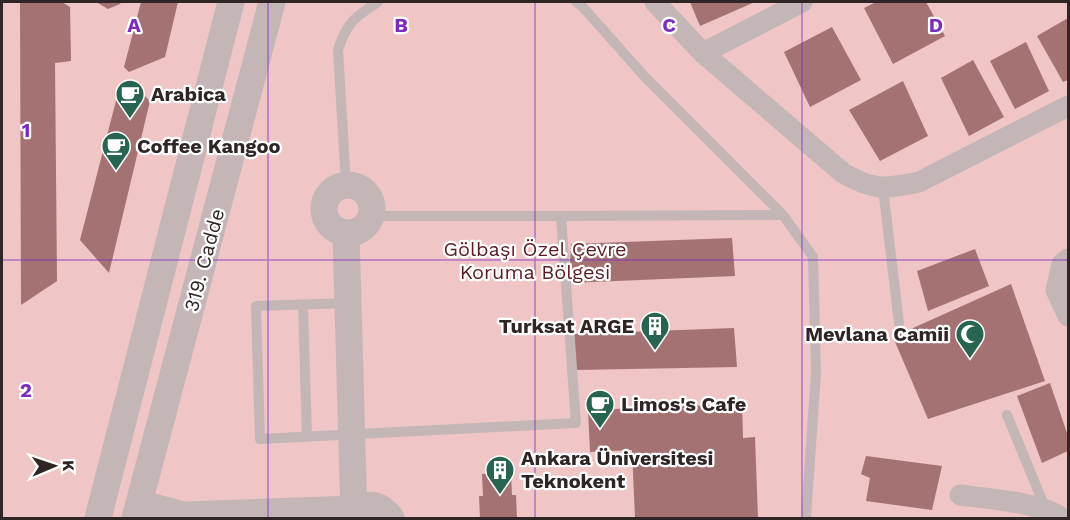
<svg xmlns="http://www.w3.org/2000/svg" width="1070" height="520" font-family="'Work Sans',sans-serif">
  <rect width="100%" height="100%" fill="#fbf5f5"/>
  <path fill="#efc5c5" d="M2 2H1068V518H2Z"/>
  <path fill="#a47273" d="M20 2H62L70 7 71 61 55 63 57 281 21 305Z
    M96 2H121L120 4 108 9Z
    M141 2H178L165 57 129 72 124 67Z
    M690 2H755L700 26Z
    M876 2H926L945 36 893 64 864 8Z
    M1068 18V80L1063 82 1037 36Z
    M832 27 861 80 810 107 784 52Z
    M1026 42 1049 91 1015 109 990 61Z
    M973 60 1004 117 969 136 941 78Z
    M903 81 928 136 880 161 849 110Z
    M136 87 150 101 109 273 80 240 118 93Z
    M732 238 735 276 569 283 571 244Z
    M975 249 989 286 928 311 917 271Z
    M1011 284 1045 381 928 419 893 337Z
    M734 328 737 367 576 370 574 334Z
    M1050 383 1068 436V451L1042 463 1017 396Z
    M742 404 743 438 755 437 758 518H635L632 450 590 452 588 410Z
    M866 456 942 466 932 510 866 501 870 478 861 474Z
    M511 473 512 495H516L517 518H480L479 496H483L482 474Z"/>
  <g fill="none" stroke-linecap="round" stroke-linejoin="round">
    <path stroke="#c4b6b6" stroke-width="10" d="M576 2 581 5 645 77 783 215
      M346 185 338 50C346 23 356 16 378 2
      M883 188 899 323
      M561 216 783 215 813 257 816 372 806 518
      M348 303 256 306 260 439 576 423 561 216H371
      M303 305 307 437
      M1007 415 1046 510"/>
    <path stroke="#c4b6b6" stroke-width="21" d="M655 2 703 53 843 173C874 191 885 189 919 182L1068 106
      M703 53 802 2
      M1068 259 1062 264 1056 290 1068 316
      M960 495C982 498 1047 503 1061 518"/>
    <path stroke="#c4b6b6" stroke-width="27" d="M324 209a24 24 0 1 1 48 0a24 24 0 1 1-48 0Z
      M346 233 354 518
      M139 503 183 515 354 509C371 502 380 504 391 518
      M98 518 231 2
      M135 518 272 2"/>
  </g>
  <path fill="none" stroke="#7b2cbf" stroke-width="1.5" stroke-opacity="0.55" d="M268 2V518M535 2V518M802 2V518M2 260H1068"/>
  <defs>
    <g id="cafe-pin" transform="scale(1.5)"><path d="M0 17L-7.5 6A9.5 9.5 0 1 1 7.5 6Z" fill="#28644f" stroke="#fff"/><path d="M-5.5-4.5H6V0H3Q3 3.5 0 3.5H-2.5Q-5.5 3.5-5.5 0ZM3-3.2v2h1.7v-2ZM-6 4.5H4V6H-6Z" fill="#fff"/></g>
    <g id="building-pin" transform="scale(1.5)"><path d="M0 17L-7.5 6A9.5 9.5 0 1 1 7.5 6Z" fill="#28644f" stroke="#fff"/><path d="M-4-6H4V6H1V3H-1V6H-4ZM-2.5-4.3h1.7v1.8h-1.7ZM.8-4.3h1.7v1.8H.8ZM-2.5-1h1.7V.8h-1.7ZM.8-1h1.7V.8H.8Z" fill="#fff"/></g>
    <g id="mosque-pin" transform="scale(1.5)"><path d="M0 17L-7.5 6A9.5 9.5 0 1 1 7.5 6Z" fill="#28644f" stroke="#fff"/><path d="M3.5-4.9A6 6 0 1 0 3.5 4.9A5 5 0 1 1 3.5-4.9Z" fill="#fff"/></g>
  </defs>
  <g fill-rule="evenodd">
    <use href="#cafe-pin" x="130" y="94"/>
    <use href="#cafe-pin" x="116" y="146"/>
    <use href="#building-pin" x="655" y="326"/>
    <use href="#mosque-pin" x="970" y="334"/>
    <use href="#cafe-pin" x="600" y="404"/>
    <use href="#building-pin" x="500" y="470"/>
  </g>
  <g text-anchor="middle" dominant-baseline="central" stroke-width="4.5" stroke-linejoin="round" paint-order="stroke">
    <g font-size="20" font-weight="bold" fill="#302525" stroke="#fff" text-anchor="start">
      <text x="151" y="94">Arabica</text>
      <text x="137" y="146">Coffee Kangoo</text>
      <text x="634" y="326" text-anchor="end">Turksat ARGE</text>
      <text x="949" y="334" text-anchor="end">Mevlana Camii</text>
      <text x="621" y="404">Limos's Cafe</text>
      <text x="521" y="458">Ankara Üniversitesi<tspan x="521" dy="23">Teknokent</tspan></text>
    </g>
    <g font-size="20" fill="#5b1b22" stroke="#fff">
      <text x="535" y="249">Gölbaşı Özel Çevre<tspan x="535" dy="23">Koruma Bölgesi</tspan></text>
    </g>
    <g font-size="20" fill="#302525" stroke="#fff">
      <text transform="translate(204 260) rotate(-75)">319. Cadde</text>
    </g>
  </g>
  <g font-size="20" text-anchor="middle" font-weight="bold" fill="#7b2cbf" stroke="#fff" stroke-width="4.5" stroke-linejoin="round" paint-order="stroke">
    <text x="134" y="32">A</text>
    <text x="401" y="32">B</text>
    <text x="669" y="32">C</text>
    <text x="936" y="32">D</text>
    <text x="26" y="137">1</text>
    <text x="26" y="397">2</text>
  </g>
  <rect width="1070" height="520" fill="none" stroke="#302525" stroke-width="6"/>
  <g transform="translate(54 466) rotate(88)" stroke="#ffffff" stroke-width="4.5" paint-order="stroke">
  <path d="M0-4.5L10 22L0 15L-10 22Z" fill="#302525"/>
  <text y="-9" font-size="16" font-weight="bold" text-anchor="middle" fill="#302525">K</text>
  </g>
</svg>
